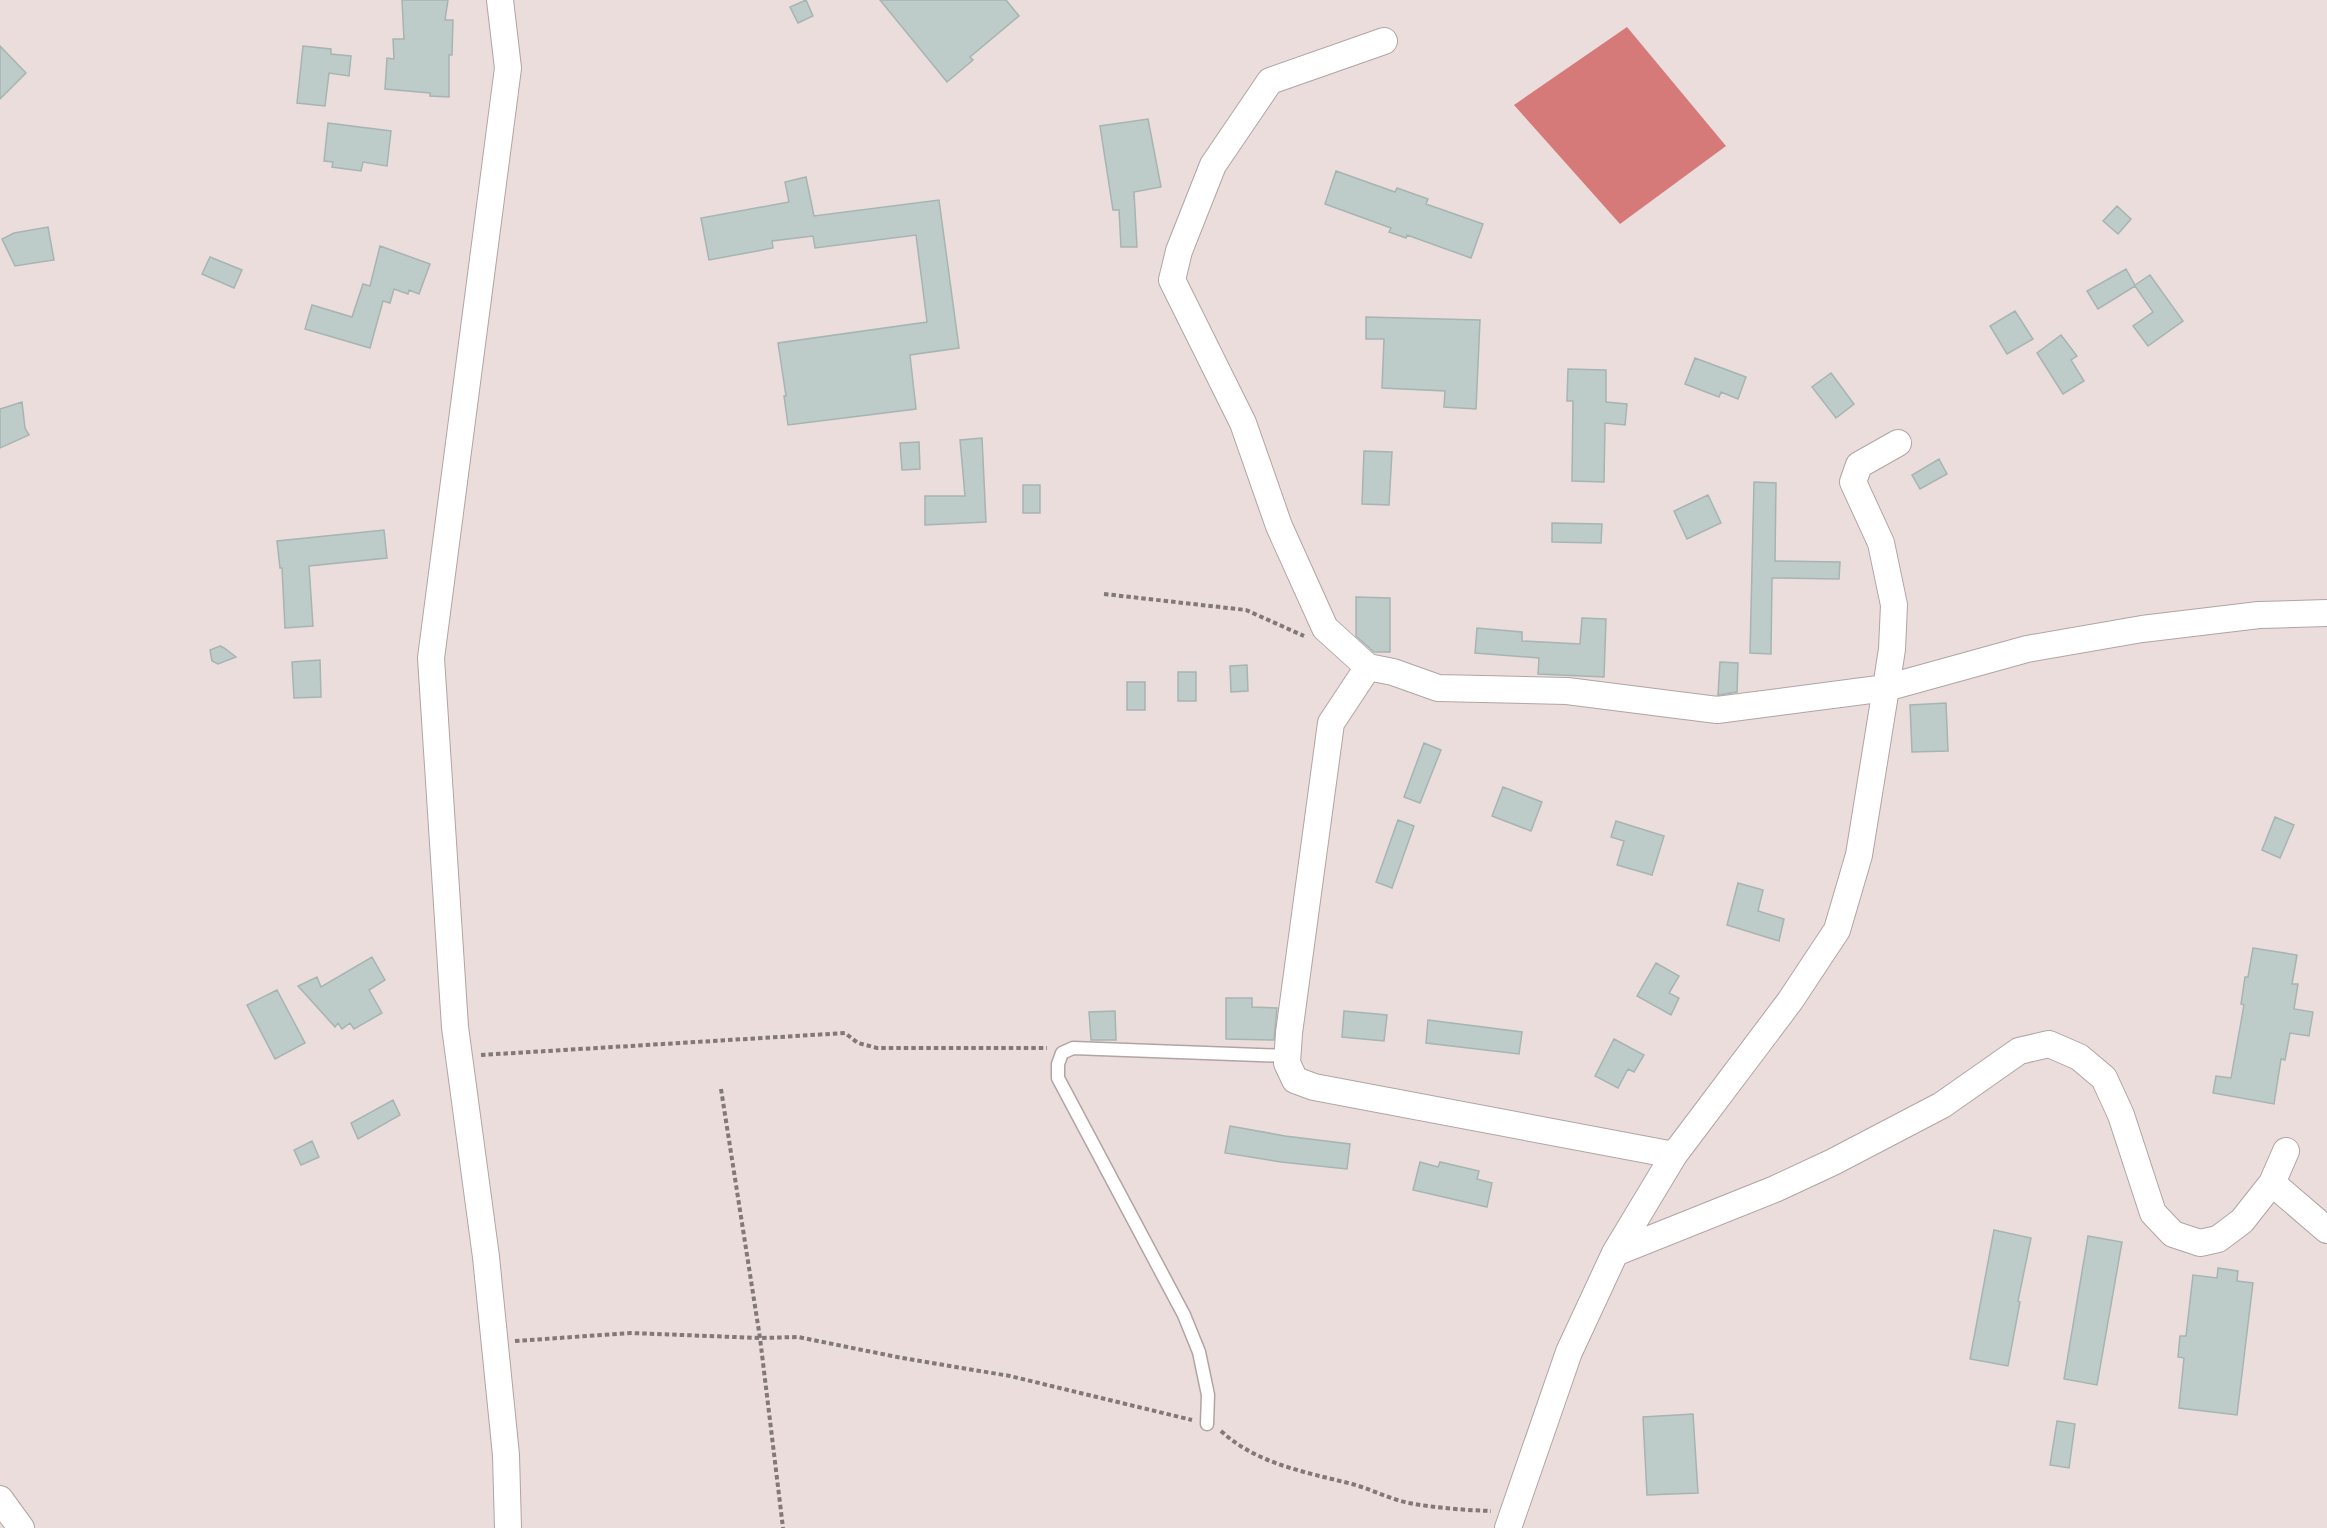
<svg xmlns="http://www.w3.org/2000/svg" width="2327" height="1528" font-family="Manrope,sans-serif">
  <rect width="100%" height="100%" fill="#ebdddc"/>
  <path fill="#d57a78" d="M1627 27 1726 146 1620 224 1514 105Z"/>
  <path fill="#bdcbc9" stroke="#a6b4b2" stroke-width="1.5" d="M402 0H448L445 20H453L452 55H449V97L430 96V93L385 89 387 58 394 59 393 39H404Z
    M806 0 813 16 798 23 790 7Z
    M880 0H1006L1019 16 970 57 973 60 947 82Z
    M0 46 26 73 0 99Z
    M303 46 331 49V54L351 56 349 76 329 73 325 106 297 103Z
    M1148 119 1161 187 1134 192 1137 247H1121L1119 210H1113L1100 126Z
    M328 123 391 131 387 166 363 162 361 171 332 167 333 162 324 161Z
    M1336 171 1395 192 1397 188 1428 199 1426 204 1483 224 1471 258 1407 235 1406 238 1389 232 1391 228 1325 204Z
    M806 177 814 216 939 200 959 348 910 355 916 409 788 425 784 396H786L778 343 927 322 916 235 815 248 813 236 772 241 773 248 709 260 701 218 789 202 785 182Z
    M2117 206 2131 219 2118 234 2103 221Z
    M48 227 54 260 15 266 2 239 14 233Z
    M380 246 430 264 419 294 409 290 408 294 394 289 390 303 383 301 370 348 305 329 312 305 352 317 363 284 370 286Z
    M210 257 242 270 234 288 202 274Z
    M2126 269 2135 285 2150 275 2183 321 2148 346 2133 326 2153 312 2135 286 2098 309 2087 291Z
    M2015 311 2033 339 2007 354 1990 326Z
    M1366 317 1480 320 1476 409 1444 407 1445 391 1382 388 1384 339H1366Z
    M2061 335 2077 356 2071 360 2084 381 2063 394 2037 353Z
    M1695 358 1746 377 1738 399 1721 392 1719 397 1685 384Z
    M1568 369 1606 370V402L1627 404 1625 425 1605 423 1604 482 1572 481 1573 401H1567Z
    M1831 373 1854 404 1836 418 1812 387Z
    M22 402 25 428 29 435 0 448V409Z
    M982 438 986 522 925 525V496H965L960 440Z
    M919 442 920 469 902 470 900 443Z
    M1364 451 1392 452 1389 505 1362 504Z
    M1939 459 1947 474 1920 489 1912 475Z
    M1754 482 1776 483 1775 561 1840 562 1839 579 1772 578 1771 654 1750 653Z
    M1023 485H1040V513H1023Z
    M1708 495 1721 523 1687 539 1674 511Z
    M1552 523 1602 524 1601 543 1552 542Z
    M384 530 387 558 309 566 313 626 285 628 282 568H280L277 541Z
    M1356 597 1390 598V652H1374L1356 636Z
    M1582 618 1606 619 1604 677 1538 674 1539 658 1475 653 1477 628 1522 632V641L1580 644Z
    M220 646 224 648 236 657 218 664 212 661 210 650Z
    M320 660 321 697 294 698 292 662Z
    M1720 662 1738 663 1737 692 1718 695Z
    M1247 665 1248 691 1231 692 1230 666Z
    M1178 672H1196V701H1178Z
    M1127 682H1145V710H1127Z
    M1946 703 1948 751 1912 752 1910 705Z
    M1424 743 1441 750 1420 803 1404 797Z
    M1503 787 1542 802 1531 831 1492 816Z
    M2275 817 2294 825 2280 858 2262 850Z
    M1398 820 1414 826 1392 888 1376 882Z
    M1616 821 1664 836 1652 875 1617 865 1624 841 1611 837Z
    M1738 883 1763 890 1758 911 1784 919 1779 941 1727 925Z
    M2253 948 2297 955 2292 984H2298L2294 1009 2313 1012 2309 1036 2290 1033 2285 1060 2281 1059 2274 1104 2213 1093 2216 1076 2231 1078 2244 1005 2241 1004 2245 977H2248Z
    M372 957 385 980 369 990 382 1013 354 1029 350 1023 342 1029 338 1023 335 1027 298 986 317 977 321 987Z
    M1656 963 1679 976 1669 993 1679 998 1671 1015 1637 996Z
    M277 990 305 1043 275 1059 247 1005Z
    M1226 998H1252V1007L1277 1008 1274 1040 1226 1039Z
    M1115 1011 1116 1040H1091L1089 1012Z
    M1344 1011 1387 1015 1384 1041 1342 1037Z
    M1428 1020 1522 1032 1519 1054 1426 1043Z
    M1614 1039 1644 1055 1634 1072 1628 1069 1618 1088 1595 1076Z
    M393 1100 400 1115 358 1139 351 1123Z
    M1230 1126 1285 1136 1350 1144 1347 1169 1281 1162 1225 1153Z
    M312 1141 319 1157 301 1165 294 1150Z
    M1420 1162 1438 1167 1440 1162 1479 1171 1477 1179 1492 1183 1487 1207 1413 1190Z
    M1994 1230 2031 1238 2018 1301 2020 1302 2008 1366 1970 1359Z
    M2088 1236 2122 1242 2097 1385 2064 1379Z
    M2218 1268 2238 1271 2237 1281 2253 1283 2237 1415 2179 1408 2184 1358 2178 1357 2180 1336H2186L2193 1275 2217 1278Z
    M1693 1414 1698 1493 1647 1495 1643 1417Z
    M2057 1421 2075 1424 2069 1468 2050 1465Z"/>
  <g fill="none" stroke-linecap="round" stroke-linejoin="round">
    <g stroke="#b2a4a3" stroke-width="15">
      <path id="service" d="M1207 1424 1208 1395 1199 1352 1184 1315 1058 1078V1064L1062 1053 1073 1048 1287 1056"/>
    </g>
    <g stroke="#b2a4a3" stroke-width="28">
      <path id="minor" d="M500 0 508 68 431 658 455 1027 486 1257 506 1455 508 1528
        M1384 41 1270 81 1213 165 1179 251 1172 280 1243 423 1279 526 1325 628 1368 667 1393 672 1438 688 1567 691 1717 710 1886 688 2027 649 2142 629 2259 615 2327 613
        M1368 667 1331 723 1289 1033 1287 1063 1295 1080 1314 1087 1674 1155
        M2272 1183 2327 1230
        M1615 1253 1775 1189 1833 1162 1942 1105 2019 1051 2049 1044 2079 1057 2104 1078 2121 1115 2153 1213 2173 1234 2200 1243 2218 1239 2242 1221 2272 1183 2286 1151
        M0 1499 21 1528
        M1508 1528 1569 1352 1615 1253 1674 1155 1790 1001 1837 930 1859 855 1886 688 1892 649 1894 605 1881 543 1853 482 1859 465 1898 443"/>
    </g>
    <path stroke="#827877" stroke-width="4" stroke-dasharray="4.5 3" stroke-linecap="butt" d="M1104 594 1246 610 1304 636
      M481 1055 845 1033 858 1043 877 1048H1047
      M721 1089 760 1338 783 1528
      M515 1341 631 1333 760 1338 798 1337 902 1358 1010 1376 1192 1420
      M1221 1431C1257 1464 1305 1472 1352 1484 1371 1489 1389 1499 1409 1503 1436 1508 1464 1510 1491 1511"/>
    <use href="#service" stroke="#fff" stroke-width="12"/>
    <use href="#minor" stroke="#fff" stroke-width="26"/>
  </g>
</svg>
